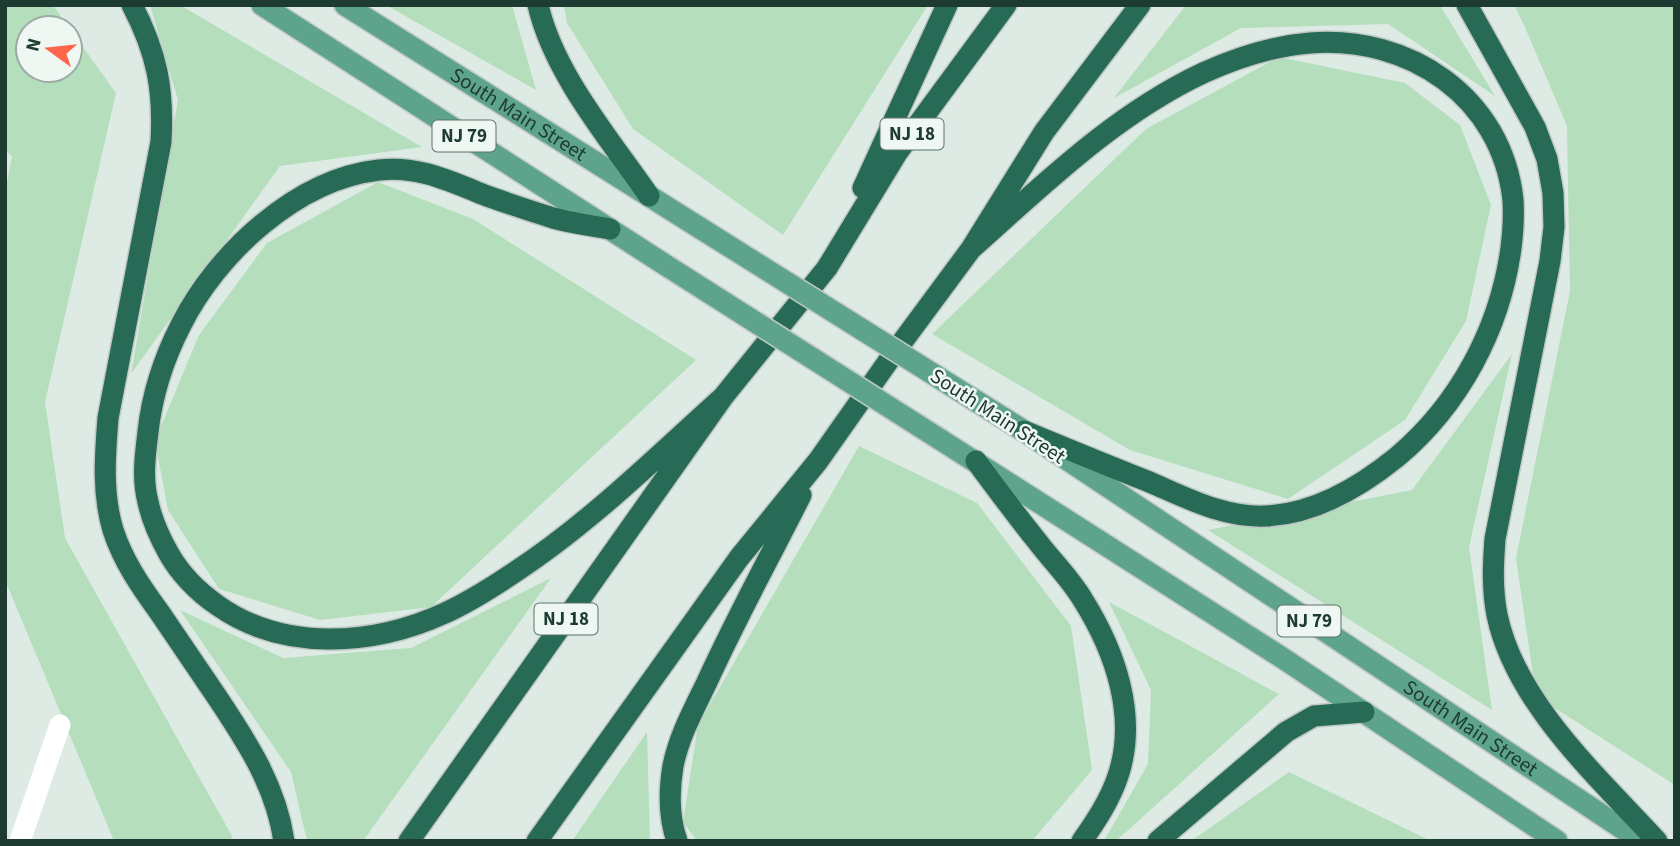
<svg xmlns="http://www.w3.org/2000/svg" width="1680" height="846" font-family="'Source Sans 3',sans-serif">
  <rect width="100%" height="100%" fill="#ddebe4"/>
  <path fill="#b4debc" d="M5 5H53L69 28H28V70H70V29L116 93 45 402 65 538 232 836 231 841H114L5 580V192L12 156 5 151Z
    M150 5H180L422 147 280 166 131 374 178 100Z
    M386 5H512L536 90Z
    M564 5H928L783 235 633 129 567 23Z
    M1186 5H1440L1495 96 1388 24 1241 28 1114 98Z
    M1514 5H1675V785L1536 696 1516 558 1570 291 1567 126 1524 25Z
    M1279 57 1405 83 1460 125 1491 205 1466 321 1405 420 1288 499 1130 450 932 334 1146 129Z
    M378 182 473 219 696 360 431 607 320 620 219 589 168 510 155 441 199 335 267 243Z
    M1512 354 1469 547 1492 710 1208 530 1412 490Z
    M859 446 977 503 1071 626 1092 770 1032 841H697L683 822 698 725Z
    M551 578 363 841H307L291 772 180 610 283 658 411 648Z
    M1109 602 1279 694 1116 841H1104L1148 764 1151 690Z
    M647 732 650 841H572Z
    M1289 772 1431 841H1191Z"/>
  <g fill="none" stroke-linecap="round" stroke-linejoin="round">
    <g stroke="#c0c8c5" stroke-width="24">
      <g id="major">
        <path d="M262 5 667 266"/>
        <path id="s1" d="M345 5 700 228"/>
        <path id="s2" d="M976 401 1024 431 1641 841"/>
        <path d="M941 440 1284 659 1557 841"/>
      </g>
    </g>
    <g stroke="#c0c8c5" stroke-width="24">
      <path id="highway" d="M132 5C157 53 164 89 161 142L108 418C105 456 102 493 113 530 123 561 141 587 160 613 179 641 198 669 217 697 247 742 276 786 284 841
        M538 5C554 74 609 138 649 196
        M1467 5 1535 127 1547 159 1553 193 1554 227 1550 261 1495 539C1493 565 1492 589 1497 615 1515 702 1598 777 1657 841
        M863 188 947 5
        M610 229C589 225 567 223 547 216 527 210 507 203 487 196 452 182 418 165 379 170 297 179 217 253 181 325 164 358 152 395 148 432 145 456 142 479 148 502 152 521 160 538 169 554 181 575 197 591 217 605 283 652 373 646 445 613 469 602 491 588 512 574 589 524 655 458 723 397
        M971 249C1043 185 1114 115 1203 73 1236 58 1273 46 1310 43 1409 35 1502 97 1513 200 1514 216 1513 232 1511 248 1500 329 1459 405 1397 457 1360 487 1314 514 1266 516 1223 518 1185 497 1147 481 1106 465 1065 448 1024 431
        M976 461C996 488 1016 515 1037 541 1052 561 1070 578 1083 600 1115 651 1138 716 1118 776 1110 800 1096 821 1082 841
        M409 841 723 397 827 268 897 153 1006 5
        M537 841 739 558 818 461 894 353 971 249 1044 132 1140 5
        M677 841C669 818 669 790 673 766 679 736 694 709 707 682 736 618 770 557 801 495
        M1158 841 1286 732 1314 716 1364 712"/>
    </g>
    <path stroke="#fff" stroke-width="21" d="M20 841 60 725"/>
    <use href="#major" stroke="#5ea48c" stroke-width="21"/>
    <use href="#highway" stroke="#276a56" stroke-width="21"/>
    <g stroke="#c0c8c5" stroke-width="24" stroke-linecap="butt">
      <path id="major-bridge" d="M700 228 976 401
        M667 266 941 440"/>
    </g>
    <use href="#major-bridge" stroke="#5ea48c" stroke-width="21"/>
  </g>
  <g text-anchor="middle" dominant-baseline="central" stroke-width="5" stroke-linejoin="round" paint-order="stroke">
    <g fill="#eef7f2" stroke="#5c736b" stroke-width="2">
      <rect x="880.5" y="118.5" width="63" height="31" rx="5"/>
      <rect x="432.5" y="120.5" width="63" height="31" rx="5"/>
      <rect x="534.5" y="603.5" width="63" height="31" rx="5"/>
      <rect x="1277.5" y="605.5" width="63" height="31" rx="5"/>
    </g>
    <g font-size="19" font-weight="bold" fill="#1e3b31">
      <text x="912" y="134">NJ 18</text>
      <text x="464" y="136">NJ 79</text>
      <text x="566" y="619">NJ 18</text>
      <text x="1309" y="621">NJ 79</text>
    </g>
    <g font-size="21" fill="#1e3b31" stroke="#eef7f2">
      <text stroke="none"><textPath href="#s1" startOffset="205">South Main Street</textPath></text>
      <text transform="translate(998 416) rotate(33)">South Main Street</text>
      <text stroke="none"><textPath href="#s2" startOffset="593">South Main Street</textPath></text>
    </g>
  </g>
  <rect width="1680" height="846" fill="none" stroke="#1e3b31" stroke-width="14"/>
  <g transform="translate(49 49) rotate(285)"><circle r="33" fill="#eef7f2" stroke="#9baca5" stroke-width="2"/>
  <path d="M0-5L12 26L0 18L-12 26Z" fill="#fe6549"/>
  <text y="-10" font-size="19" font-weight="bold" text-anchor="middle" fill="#1e3b31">N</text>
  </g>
</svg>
